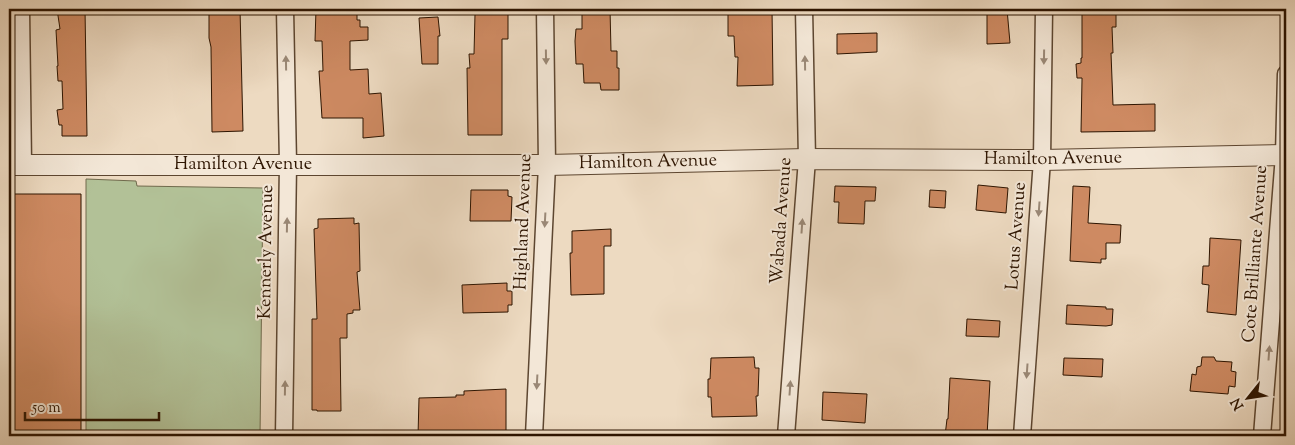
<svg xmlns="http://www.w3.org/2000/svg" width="1295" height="445" font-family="'Sorts Mill Goudy',serif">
  <rect width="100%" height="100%" fill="#eddac1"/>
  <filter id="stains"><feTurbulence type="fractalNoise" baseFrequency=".004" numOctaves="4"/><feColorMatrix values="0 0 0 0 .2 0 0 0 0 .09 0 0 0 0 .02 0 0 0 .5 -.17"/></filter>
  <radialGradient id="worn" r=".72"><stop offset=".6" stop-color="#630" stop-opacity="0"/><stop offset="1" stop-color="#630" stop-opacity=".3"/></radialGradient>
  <path fill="#b2c197" stroke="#706a4c" d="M86 179 136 181 137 186 263 188 260 436H86Z"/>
  <path fill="#ce8a62" stroke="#2d1400" d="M57 9H85L87 136H62V125H59L57 110 63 109 62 81H58L57 66H58L56 30 60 29Z
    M209 9H240L243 131 212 132 211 47 209 38Z
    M316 9H357V20H360V27H368V40L350 41V70L368 69 369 94 381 93 384 136 363 138V118H322L319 71H323L322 41H315Z
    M582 9H610L611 51H617V68H619V90H601L600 83H584L583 64H576L575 41 576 29H582Z
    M728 9H772L773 85 737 86 738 57H735L734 36H728Z
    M987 9H1007L1010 43 987 44Z
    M1082 11H1116V27H1112L1113 53H1111L1113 105 1155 104V131L1081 132 1082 80V78H1077L1076 64 1081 63V58H1082Z
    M475 14H508V39H502V135H468L467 68H470L469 54H474Z
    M438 17 440 36H438V64H422L419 18Z
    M877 33V52L837 54V34Z
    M978 185 1008 188 1006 213 976 210Z
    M835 186 876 187 875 201H865L864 224 838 223 839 202H834Z
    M1073 186 1090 187 1088 223 1121 225 1120 243H1106V259H1101V263L1070 261Z
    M471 190H508V196L512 197 511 221H470Z
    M930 190 946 191 945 208 929 207Z
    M9 194H81V436H9Z
    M354 218V224L359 223 360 271 357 272 360 310H353V313L347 314V338H340L341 411H317V410H312V319H317L314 229 318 228V219Z
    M611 229V246H604V294L571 295 570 253H572V231Z
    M1210 238 1241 240 1236 315 1207 312 1209 285 1202 284 1203 266H1209Z
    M507 283V291H512V305H508V312L463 313 462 285Z
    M1067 305 1106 307V309H1113L1112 325 1106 326 1066 324Z
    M967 319 1000 321 999 337 966 336Z
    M754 357 755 368H759L758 396H756L757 416 712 417 711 397H708V379H710L711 358Z
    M1202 357H1214L1216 361 1232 362 1231 371 1236 372 1235 387 1229 386 1228 394 1190 391 1192 374 1196 375 1197 367 1201 366Z
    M1064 358 1103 359 1102 377 1063 375Z
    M950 378 990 381 987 436H945L947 419H948Z
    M506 389V436H464L463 431 434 432V436H418L419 398 456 397V395H464V391Z
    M823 392 867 394 865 423 822 420Z"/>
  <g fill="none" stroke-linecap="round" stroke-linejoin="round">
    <g stroke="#5d4630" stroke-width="19">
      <path id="minor" d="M21 9 23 165
        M284 436 288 164 285 9
        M534 436 547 165 545 9
        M786 436 807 159 804 9
        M1022 436 1042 160 1044 9
        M1262 436 1284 155 1286 74"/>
    </g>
    <g stroke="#5d4630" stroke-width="22">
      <g id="tertiary">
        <path id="s1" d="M9 165H547L807 159 1042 160 1286 155"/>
      </g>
    </g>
    <use href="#minor" stroke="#f3e7d7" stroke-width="16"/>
    <use href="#tertiary" stroke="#f3e7d7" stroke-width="20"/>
  </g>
  <defs><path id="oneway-solid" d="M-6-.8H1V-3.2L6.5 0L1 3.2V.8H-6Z" transform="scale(1.25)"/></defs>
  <g fill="#9a8876">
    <use href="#oneway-solid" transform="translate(546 57) rotate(89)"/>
    <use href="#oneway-solid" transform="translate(1044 57) rotate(91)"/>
    <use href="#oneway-solid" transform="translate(286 63) rotate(-91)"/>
    <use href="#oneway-solid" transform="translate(805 63) rotate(-91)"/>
    <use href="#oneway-solid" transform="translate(1039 209) rotate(94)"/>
    <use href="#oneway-solid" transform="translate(545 220) rotate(93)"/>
    <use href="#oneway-solid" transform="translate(287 225) rotate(-89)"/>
    <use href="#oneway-solid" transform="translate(802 226) rotate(-86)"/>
    <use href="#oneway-solid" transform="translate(1269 353) rotate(-86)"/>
    <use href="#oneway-solid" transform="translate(1027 371) rotate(94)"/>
    <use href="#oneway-solid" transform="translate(537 382) rotate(93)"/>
    <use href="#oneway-solid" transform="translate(285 388) rotate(-89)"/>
    <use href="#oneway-solid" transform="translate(790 388) rotate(-86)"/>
  </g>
  <g text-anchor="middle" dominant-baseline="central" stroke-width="4" stroke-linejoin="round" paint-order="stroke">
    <g font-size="18" fill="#2d1400" stroke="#f3e7d7">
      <text stroke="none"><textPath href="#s1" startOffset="1044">Hamilton Avenue</textPath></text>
      <text stroke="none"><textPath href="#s1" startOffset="639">Hamilton Avenue</textPath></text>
      <text stroke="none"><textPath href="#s1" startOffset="234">Hamilton Avenue</textPath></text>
      <text transform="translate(782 221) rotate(-86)">Wabada Avenue</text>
      <text transform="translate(524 222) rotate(-88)">Highland Avenue</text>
      <text transform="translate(1017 236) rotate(-86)">Lotus Avenue</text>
      <text transform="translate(267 252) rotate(-89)">Kennerly Avenue</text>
      <text transform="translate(1256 254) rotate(-86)">Cote Brilliante Avenue</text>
    </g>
  </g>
  <rect width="1295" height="445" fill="none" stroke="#eddac1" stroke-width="30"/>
  <rect x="10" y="10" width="1275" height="425" fill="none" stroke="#2d1400" stroke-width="2.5"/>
  <rect x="15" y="15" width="1265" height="415" fill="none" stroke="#2d1400"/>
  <g transform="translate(1248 398) rotate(240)" stroke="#f3e7d7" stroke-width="4" paint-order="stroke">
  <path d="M0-4L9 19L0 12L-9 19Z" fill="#2d1400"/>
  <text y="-8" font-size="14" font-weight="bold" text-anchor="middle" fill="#2d1400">N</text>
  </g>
  <path d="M25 412v8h134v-8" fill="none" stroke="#2d1400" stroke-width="2.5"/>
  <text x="32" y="412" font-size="15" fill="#2d1400" stroke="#f3e7d7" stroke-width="4" paint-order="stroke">50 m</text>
  <rect width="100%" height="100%" filter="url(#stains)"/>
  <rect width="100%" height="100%" fill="url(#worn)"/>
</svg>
